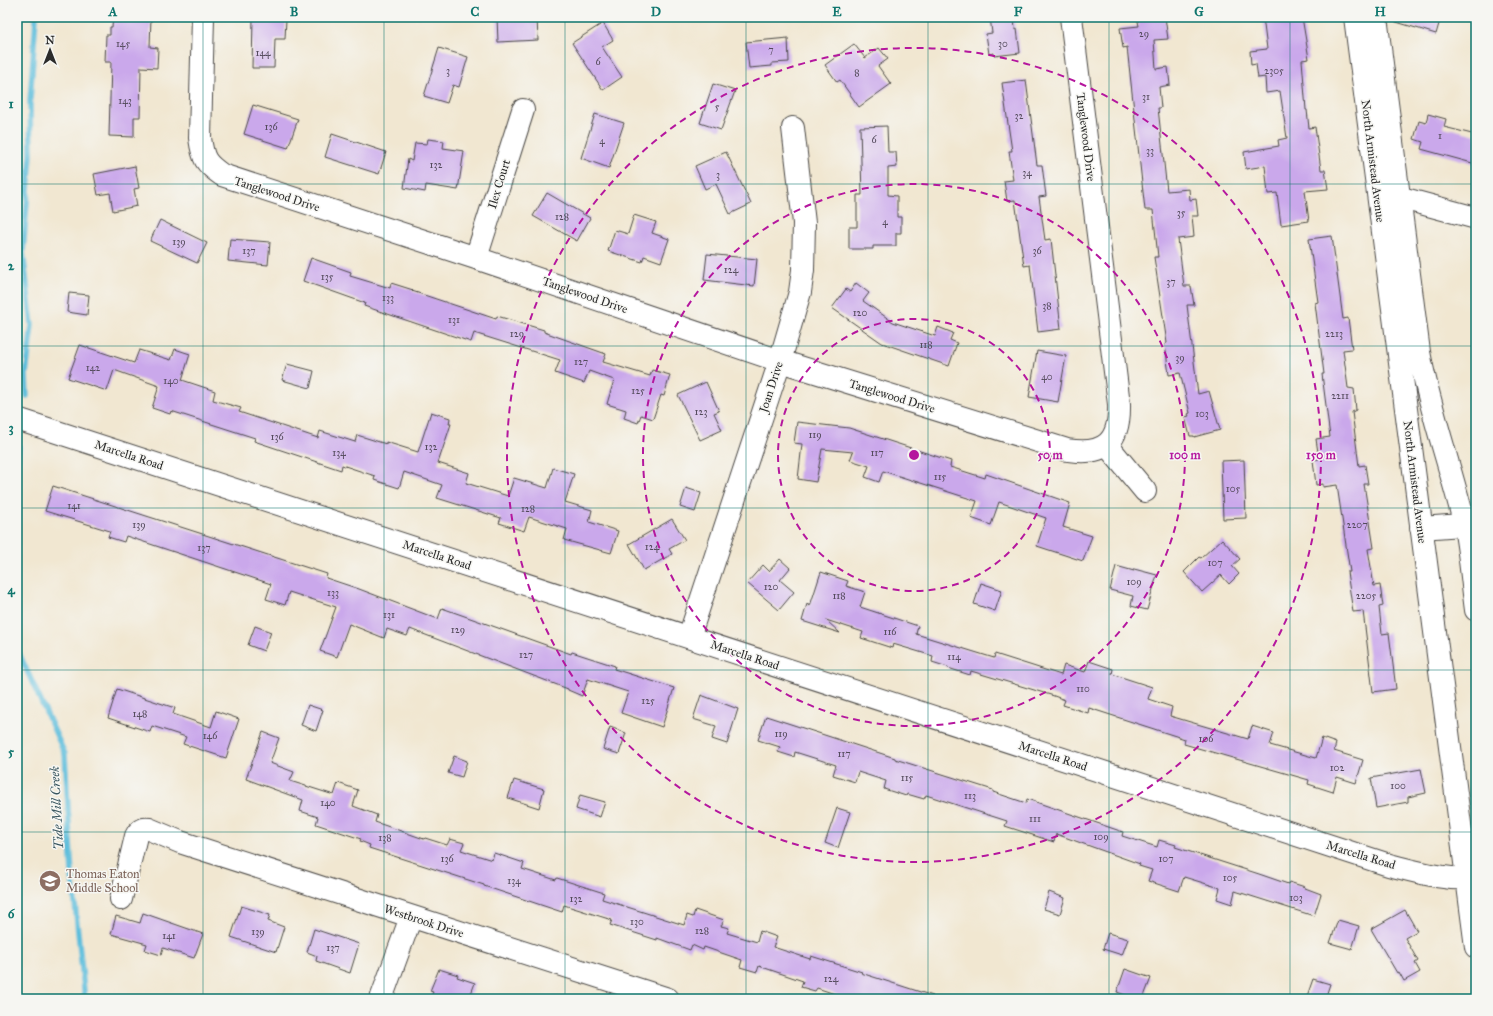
<svg xmlns="http://www.w3.org/2000/svg" width="1493" height="1016" font-family="'IM FELL Great Primer',serif">
  <rect width="100%" height="100%" fill="#f6f6f2"/>
  <filter id="ink" filterUnits="userSpaceOnUse"><feTurbulence type="fractalNoise" baseFrequency=".025" numOctaves="2"/><feDisplacementMap in="SourceGraphic" scale="8" xChannelSelector="R" yChannelSelector="G"/><feConvolveMatrix kernelMatrix="1 2 1 2 8 2 1 2 1" color-interpolation-filters="sRGB"/></filter>
  <filter id="wash" filterUnits="userSpaceOnUse"><feTurbulence type="fractalNoise" baseFrequency=".012" numOctaves="4" result="noise"/><feDisplacementMap in="SourceGraphic" scale="16" xChannelSelector="R" yChannelSelector="G"/><feGaussianBlur stdDeviation="0.9" result="paint"/><feColorMatrix in="noise" values="0 0 0 0 0 0 0 0 0 0 0 0 0 0 0 0 0 1.4 0 .05"/><feComposite in="paint" operator="in"/></filter>
  <g filter="url(#wash)">
    <rect width="100%" height="100%" fill="#f1e7d1"/>
    <g fill="none" stroke-linecap="round" stroke-linejoin="round">
      <path stroke="#5dbedc" stroke-width="5.5" d="M27 396 26 375 32 325 23 252 31 155 30 101 36 17
        M17 462 19 447
        M17 649 65 754 72 875 85 999"/>
    </g>
    <g id="blocks">
      <path fill="#caa8eb" d="M113 17H151L150 47 158 48 157 68 141 67 140 117H134V137L109 136 111 62H105L106 35H110V27H112Z
        M497 17 537 18 538 40 498 42Z
        M990 17H1014L1015 30 1017 29 1020 53 994 56V53L989 54 986 34 992 33Z
        M1137 17H1165L1168 39 1154 40 1156 69 1168 67 1170 85 1159 87 1161 108H1158L1167 191 1189 189 1190 200 1196 199 1198 216H1192L1194 237 1178 239 1184 286H1191L1194 305H1187L1198 394 1209 391 1220 430 1194 437V436H1190L1185 417 1189 416 1188 414 1190 413 1180 373 1169 375 1165 344 1167 343 1154 257H1158L1153 210H1145L1127 47 1123 48 1120 28 1139 26Z
        M1263 17H1302L1309 59 1302 60 1306 110H1307L1309 128 1315 127 1321 170H1325L1328 189 1305 191 1309 221 1281 225 1277 193 1268 194 1265 166 1246 169 1244 152 1279 146 1278 140 1287 138 1280 91 1266 93 1265 77 1258 78 1256 64 1251 65 1250 51 1267 49Z
        M1393 17H1441L1436 34 1393 21Z
        M253 18 286 19 285 39H275L274 68H252Z
        M603 23 613 40 602 47 622 77 603 90 572 43Z
        M788 38 789 62 772 63V66L749 68 746 42Z
        M854 44 865 58 879 48 888 59 878 66 891 84 859 107 840 80 837 82 825 65Z
        M439 48 468 57 459 87 453 85 447 103 424 96Z
        M1026 80 1037 165H1042L1046 196 1039 197 1045 240 1051 239 1061 329 1038 332 1030 265 1024 266 1015 200 1007 201 1004 181 1013 180 1009 151H1012L1002 83Z
        M713 84 735 91 721 130 700 123Z
        M253 105 298 119 288 148 244 134Z
        M595 114 624 123 609 168 581 158Z
        M1428 114 1446 119 1444 127 1476 135V164L1421 149 1423 142 1414 139 1419 121 1426 123Z
        M887 126 888 152H896L897 167 888 168V195L897 196V217H901V233H896V246H873V249H849V227H857V195H862L860 127Z
        M332 134 386 152 379 174 325 157Z
        M428 139 444 141 443 148 464 151 458 190 426 185 425 192 404 188 408 159 412 161 415 143 427 144Z
        M726 152 751 204 730 214 716 184 705 189 695 166Z
        M135 166 139 188 134 189 137 206 113 211 110 193 98 195 94 174Z
        M547 193 590 218 577 241 533 216Z
        M634 215 656 222 652 233 669 239 661 262 644 256 642 262 608 251 615 230 628 234Z
        M160 220 207 243 197 263 150 241Z
        M1332 236 1343 319 1348 318 1352 349 1343 350 1348 388 1354 389 1356 410 1352 412 1359 466 1365 465 1368 484H1364L1374 548 1368 549 1374 586 1380 585 1383 606 1379 607 1382 634 1389 633 1396 689 1373 692 1363 611 1353 612 1347 572H1350L1337 485 1323 487V484L1316 485 1313 460 1319 459 1316 439 1330 437 1322 374H1324L1315 303 1318 302 1309 239Z
        M230 239 270 242 268 265 228 261Z
        M707 254 757 259 754 286 704 280Z
        M311 258 351 272 350 276 390 288 391 283 413 290 412 291 496 319 497 316 544 330V332L606 354 603 362 650 376 652 370 670 375 664 396 661 395 653 419 641 415 638 423 624 418 626 410 607 404 614 380 589 371 584 383 555 373 560 360 474 333 471 342 364 306 365 303 303 281Z
        M856 283 869 293 863 301 893 322 935 336 938 327 953 333 950 340 957 343 949 366 882 343 832 308 846 289 850 292Z
        M69 293 89 295 87 315 67 312Z
        M80 345 134 363 139 350 171 360 175 349 190 354 182 380 215 391 213 400 241 408 239 412 318 438 320 431 355 442 357 435 386 444V442L418 452 431 412 450 418 449 424H451L438 463 469 473 466 483 508 496 514 478 547 488 553 468 574 474 565 502 592 510 589 522 618 531 611 553 564 540 567 529 529 517 524 531 499 523 501 518 437 498 442 485 404 472 399 488 374 480 375 476 342 465 341 470 254 441 255 438 171 411 170 414 152 408 159 386 114 370 107 391 68 378Z
        M1037 351 1066 356 1058 402 1029 397Z
        M287 364 314 371 310 388 282 380Z
        M706 382 719 411 714 413 722 430 700 440 678 395Z
        M797 422 849 428 951 461 950 467 985 478 986 474 1070 503 1063 527 1092 536 1083 561 1037 546 1046 518 999 502 991 525 971 518 977 501 883 471 879 482 865 477 869 466 850 460 853 452 822 449 816 482 798 479 802 444 794 443Z
        M1244 460 1246 518 1223 519 1221 461Z
        M53 486 327 574 326 578 359 589 438 619 442 608 571 654 572 652 615 666 614 669 674 688 662 727 621 713 628 692 588 679 582 696 568 690V689L410 629 407 636 387 629 384 638 349 624 337 657 320 651 336 607 289 592 285 605 266 599 271 584 126 536 124 542 108 537 110 531 45 511Z
        M686 488 701 493 695 512 680 507Z
        M672 519 685 540 669 549 672 554 644 570 629 544Z
        M1222 539 1240 559 1232 566 1239 574 1229 584 1221 575 1202 592 1184 572 1199 557 1201 558Z
        M780 559 790 568 780 580 794 592 779 610 747 583 763 565 769 571Z
        M1116 566 1134 571V569L1157 575 1147 610 1131 606 1133 596 1110 590Z
        M821 572 848 581 846 586 865 592 860 607 918 626 916 634 994 658 995 654 1061 675 1064 665 1085 672 1089 661 1113 669 1112 674 1152 687 1148 699 1172 707 1170 716 1248 739 1252 726 1274 733 1270 745 1316 758 1322 738 1336 743 1334 751 1363 760 1356 783 1337 777 1333 792 1308 784 1309 780 1184 744 1185 739 1089 708 1088 713 1063 705 1065 700 1054 696 971 671 970 675 948 668V667L932 662 933 656 893 644 892 648 861 638 863 632 826 620 840 633 802 621 807 604 810 606Z
        M981 583 1002 590 995 611 974 604Z
        M255 626 271 632 264 651 248 645Z
        M117 689 175 708 173 714 211 727 216 711 239 719 226 758 183 744 186 737 152 726 150 732 108 718Z
        M701 695 738 709 727 744 712 739 716 726 693 719Z
        M308 705 323 710 316 731 301 725Z
        M766 716 895 758V759L993 790V792L1026 803 1027 799 1123 832 1122 836 1157 847 1159 840 1176 845 1175 847 1259 874 1288 884 1289 882 1305 887V888L1321 894 1314 916 1235 891 1232 904 1217 899 1220 888 1184 877 1179 891 1148 881 1152 870 1139 866 1140 864 1056 834 1054 842 1005 826 1007 821 926 795 924 799 907 794 906 796 884 789 886 781 858 772 855 782 833 775 836 765 795 752 794 757 778 752 780 747 758 740Z
        M610 727 626 733 619 754 603 749Z
        M263 732 279 738 270 763 294 772 290 781 334 795 338 783 358 790 353 806 377 815 375 822 424 839 425 838 447 845 450 839 464 843 461 850 492 860 494 853 524 863 522 869 556 880 557 878 604 893 602 899 684 925 687 915 693 917 695 910 724 920 721 926 729 928 727 933 757 942 760 931 777 937 773 947 810 959 811 956 862 972 861 973 933 996 932 999H850L817 988 815 991 801 987 803 981 759 966 757 972 740 967 742 960 704 947 703 950 692 945 690 950 657 938V940L610 925 612 920 564 905 562 912 484 886V885L369 848 370 845 360 841 361 839 316 824 318 817 300 811 303 800 246 779Z
        M454 756 467 761 462 777 448 773Z
        M1421 769 1426 793 1408 797V802L1376 808 1371 778Z
        M514 780 544 789 539 808 508 798Z
        M580 795 605 802 600 817 576 809Z
        M837 808 850 812 838 848 825 843Z
        M1049 892 1065 898 1060 914 1044 909Z
        M241 906 270 915 268 921 284 927 276 952 231 937Z
        M1405 910 1417 931 1405 938 1418 961 1415 963 1420 972 1404 981 1399 972 1397 973 1371 929Z
        M143 913 203 934 194 958 163 948 161 955 145 950 147 944 111 934 116 916 140 923Z
        M1338 920 1359 926 1352 949 1330 943Z
        M314 929 359 944 350 973 316 961 317 956 307 952Z
        M1108 933 1128 939 1122 955 1103 949Z
        M439 969 458 975 457 977 475 983 469 999H430L433 992 430 991Z
        M1125 969 1151 978 1143 999H1136L1117 992Z
        M1313 979 1330 984 1325 999H1306Z"/>
    </g>
  </g>
  <g filter="url(#ink)">
    <use href="#blocks" fill-opacity="0" stroke="#494744" stroke-width="1"/>
    <g fill="none" stroke-linecap="round" stroke-linejoin="round">
      <g stroke="#494744" stroke-width="24">
        <path id="minor" d="M203 17 200 138C203 159 205 163 222 175L476 258 780 361 1067 450C1106 456 1120 441 1119 404L1071 17
          M1381 198 1398 197 1476 218
          M476 258 523 110
          M17 419 1389 865C1417 872 1447 881 1476 878
          M1107 445 1145 491
          M1421 528 1476 524
          M689 637 780 361 800 292 803 270 804 223 793 128
          M121 899 136 836C139 830 142 828 149 829L180 842 668 999
          M381 999 411 917"/>
      </g>
      <g stroke="#494744" stroke-width="24">
        <path id="major" d="M1355 17 1476 947
          M1376 17 1419 352C1430 410 1450 465 1464 522 1470 551 1472 581 1476 610"/>
      </g>
      <use href="#minor" stroke="#fff" stroke-width="22"/>
      <use href="#major" stroke="#fff" stroke-width="22"/>
    </g>
  </g>
  <path fill="none" stroke="#0f766e" stroke-width="1" stroke-opacity="0.55" d="M203 17V999M384 17V999M565 17V999M746 17V999M928 17V999M1109 17V999M1290 17V999M17 184H1476M17 346H1476M17 508H1476M17 670H1476M17 832H1476"/>
  <g fill="none" stroke="#b5179e" stroke-width="2" stroke-dasharray="7 5">
    <circle cx="914" cy="455" r="136"/>
    <circle cx="914" cy="455" r="271"/>
    <circle cx="914" cy="455" r="407"/>
  </g>
  <defs>
    <g id="school-disc" transform="scale(1.15)"><circle r="9.5" fill="#8d6e63" stroke="#f6f6f2"/><path d="M0-5L7-2L0 1L-7-2ZM-4 1L0 2.5L4 1V4Q0 6-4 4Z" fill="#fff"/></g>
  </defs>
  <g fill-rule="evenodd">
    <use href="#school-disc" x="50" y="881"/>
  </g>
  <g text-anchor="middle" dominant-baseline="central" stroke-width="3" stroke-linejoin="round" paint-order="stroke">
    <g font-size="10" fill="#534a5b">
      <text x="1144" y="34">29</text>
      <text x="123" y="44">145</text>
      <text x="1003" y="44">30</text>
      <text x="771" y="50">7</text>
      <text x="263" y="53">144</text>
      <text x="598" y="62">6</text>
      <text x="448" y="71">3</text>
      <text x="1274" y="71">2305</text>
      <text x="857" y="73">8</text>
      <text x="1146" y="97">31</text>
      <text x="125" y="101">143</text>
      <text x="717" y="107">5</text>
      <text x="1019" y="116">32</text>
      <text x="271" y="127">136</text>
      <text x="1440" y="136">1</text>
      <text x="874" y="140">6</text>
      <text x="602" y="141">4</text>
      <text x="1150" y="151">33</text>
      <text x="436" y="165">132</text>
      <text x="1027" y="173">34</text>
      <text x="718" y="175">3</text>
      <text x="1181" y="213">35</text>
      <text x="562" y="217">128</text>
      <text x="885" y="222">4</text>
      <text x="179" y="242">139</text>
      <text x="249" y="251">137</text>
      <text x="1037" y="251">36</text>
      <text x="731" y="270">124</text>
      <text x="327" y="277">135</text>
      <text x="1171" y="282">37</text>
      <text x="388" y="298">133</text>
      <text x="1047" y="306">38</text>
      <text x="860" y="313">120</text>
      <text x="454" y="320">131</text>
      <text x="517" y="334">129</text>
      <text x="1334" y="334">2213</text>
      <text x="926" y="345">118</text>
      <text x="1180" y="358">39</text>
      <text x="581" y="362">127</text>
      <text x="93" y="368">142</text>
      <text x="1047" y="377">40</text>
      <text x="171" y="381">140</text>
      <text x="638" y="391">125</text>
      <text x="1340" y="396">2211</text>
      <text x="701" y="412">123</text>
      <text x="1202" y="414">103</text>
      <text x="815" y="435">119</text>
      <text x="277" y="437">136</text>
      <text x="431" y="447">132</text>
      <text x="339" y="453">134</text>
      <text x="877" y="453">117</text>
      <text x="940" y="477">115</text>
      <text x="1233" y="489">105</text>
      <text x="74" y="506">141</text>
      <text x="528" y="509">128</text>
      <text x="139" y="525">139</text>
      <text x="1357" y="525">2207</text>
      <text x="652" y="547">124</text>
      <text x="204" y="548">137</text>
      <text x="1215" y="563">107</text>
      <text x="1134" y="582">109</text>
      <text x="771" y="587">120</text>
      <text x="333" y="593">133</text>
      <text x="839" y="596">118</text>
      <text x="1366" y="596">2205</text>
      <text x="389" y="615">131</text>
      <text x="458" y="630">129</text>
      <text x="890" y="632">116</text>
      <text x="526" y="655">127</text>
      <text x="954" y="657">114</text>
      <text x="1083" y="689">110</text>
      <text x="648" y="701">125</text>
      <text x="140" y="714">148</text>
      <text x="781" y="734">119</text>
      <text x="210" y="736">146</text>
      <text x="1206" y="739">106</text>
      <text x="844" y="754">117</text>
      <text x="1337" y="768">102</text>
      <text x="907" y="778">115</text>
      <text x="1398" y="786">100</text>
      <text x="970" y="796">113</text>
      <text x="328" y="803">140</text>
      <text x="1035" y="819">111</text>
      <text x="1101" y="837">109</text>
      <text x="385" y="838">138</text>
      <text x="447" y="859">136</text>
      <text x="1166" y="859">107</text>
      <text x="1230" y="878">105</text>
      <text x="514" y="881">134</text>
      <text x="1296" y="898">103</text>
      <text x="576" y="899">132</text>
      <text x="637" y="922">130</text>
      <text x="702" y="931">128</text>
      <text x="258" y="932">139</text>
      <text x="169" y="936">141</text>
      <text x="333" y="948">137</text>
      <text x="831" y="979">124</text>
    </g>
    <g font-size="12" fill="#2b2b2b" stroke="#f6f6f2">
      <text transform="translate(1086 137) rotate(83)">Tanglewood Drive</text>
      <text transform="translate(1373 161) rotate(83)">North Armistead Avenue</text>
      <text transform="translate(499 184) rotate(-73)">Ilex Court</text>
      <text transform="translate(277 194) rotate(18)">Tanglewood Drive</text>
      <text transform="translate(585 295) rotate(19)">Tanglewood Drive</text>
      <text transform="translate(771 387) rotate(-72)">Joan Drive</text>
      <text transform="translate(892 396) rotate(17)">Tanglewood Drive</text>
      <text transform="translate(129 455) rotate(18)">Marcella Road</text>
      <text transform="translate(1415 482) rotate(83)">North Armistead Avenue</text>
      <text transform="translate(437 555) rotate(18)">Marcella Road</text>
      <text transform="translate(745 655) rotate(18)">Marcella Road</text>
      <text transform="translate(1053 756) rotate(18)">Marcella Road</text>
      <text transform="translate(1361 855) rotate(17)">Marcella Road</text>
      <text transform="translate(424 921) rotate(18)">Westbrook Drive</text>
    </g>
    <g font-size="12" fill="#785e54" stroke="#f6f6f2" text-anchor="start">
      <text x="66" y="874">Thomas Eaton<tspan x="66" dy="14">Middle School</tspan></text>
    </g>
    <g font-size="13" font-style="italic" fill="#3a5760" stroke="#f6f6f2">
      <text transform="translate(57 808) rotate(-93)">Tide Mill Creek</text>
    </g>
  </g>
  <circle cx="914" cy="455" r="6" fill="#b5179e" stroke="#f6f6f2" stroke-width="2"/>
  <g font-size="12" text-anchor="middle" font-weight="bold" fill="#b5179e" stroke="#f6f6f2" stroke-width="3" stroke-linejoin="round" paint-order="stroke">
    <text x="1050" y="459">50 m</text>
    <text x="1185" y="459">100 m</text>
    <text x="1321" y="459">150 m</text>
  </g>
  <rect width="1493" height="1016" fill="none" stroke="#f6f6f2" stroke-width="44"/>
  <g transform="translate(50 50)" stroke="#f6f6f2" stroke-width="3" paint-order="stroke">
  <path d="M0-3L7 15L0 10L-7 15Z" fill="#2b2b2b"/>
  <text y="-6" font-size="11" font-weight="bold" text-anchor="middle" fill="#2b2b2b">N</text>
  </g>
  <rect x="22" y="22" width="1449" height="972" fill="none" stroke="#0f766e" stroke-width="1.5"/>
  <g font-size="13" text-anchor="middle" font-weight="bold" fill="#0f766e">
    <text x="113" y="16">A</text>
    <text x="294" y="16">B</text>
    <text x="475" y="16">C</text>
    <text x="656" y="16">D</text>
    <text x="837" y="16">E</text>
    <text x="1018" y="16">F</text>
    <text x="1199" y="16">G</text>
    <text x="1380" y="16">H</text>
    <text x="11" y="108">1</text>
    <text x="11" y="270">2</text>
    <text x="11" y="432">3</text>
    <text x="11" y="594">4</text>
    <text x="11" y="756">5</text>
    <text x="11" y="918">6</text>
  </g>
</svg>
